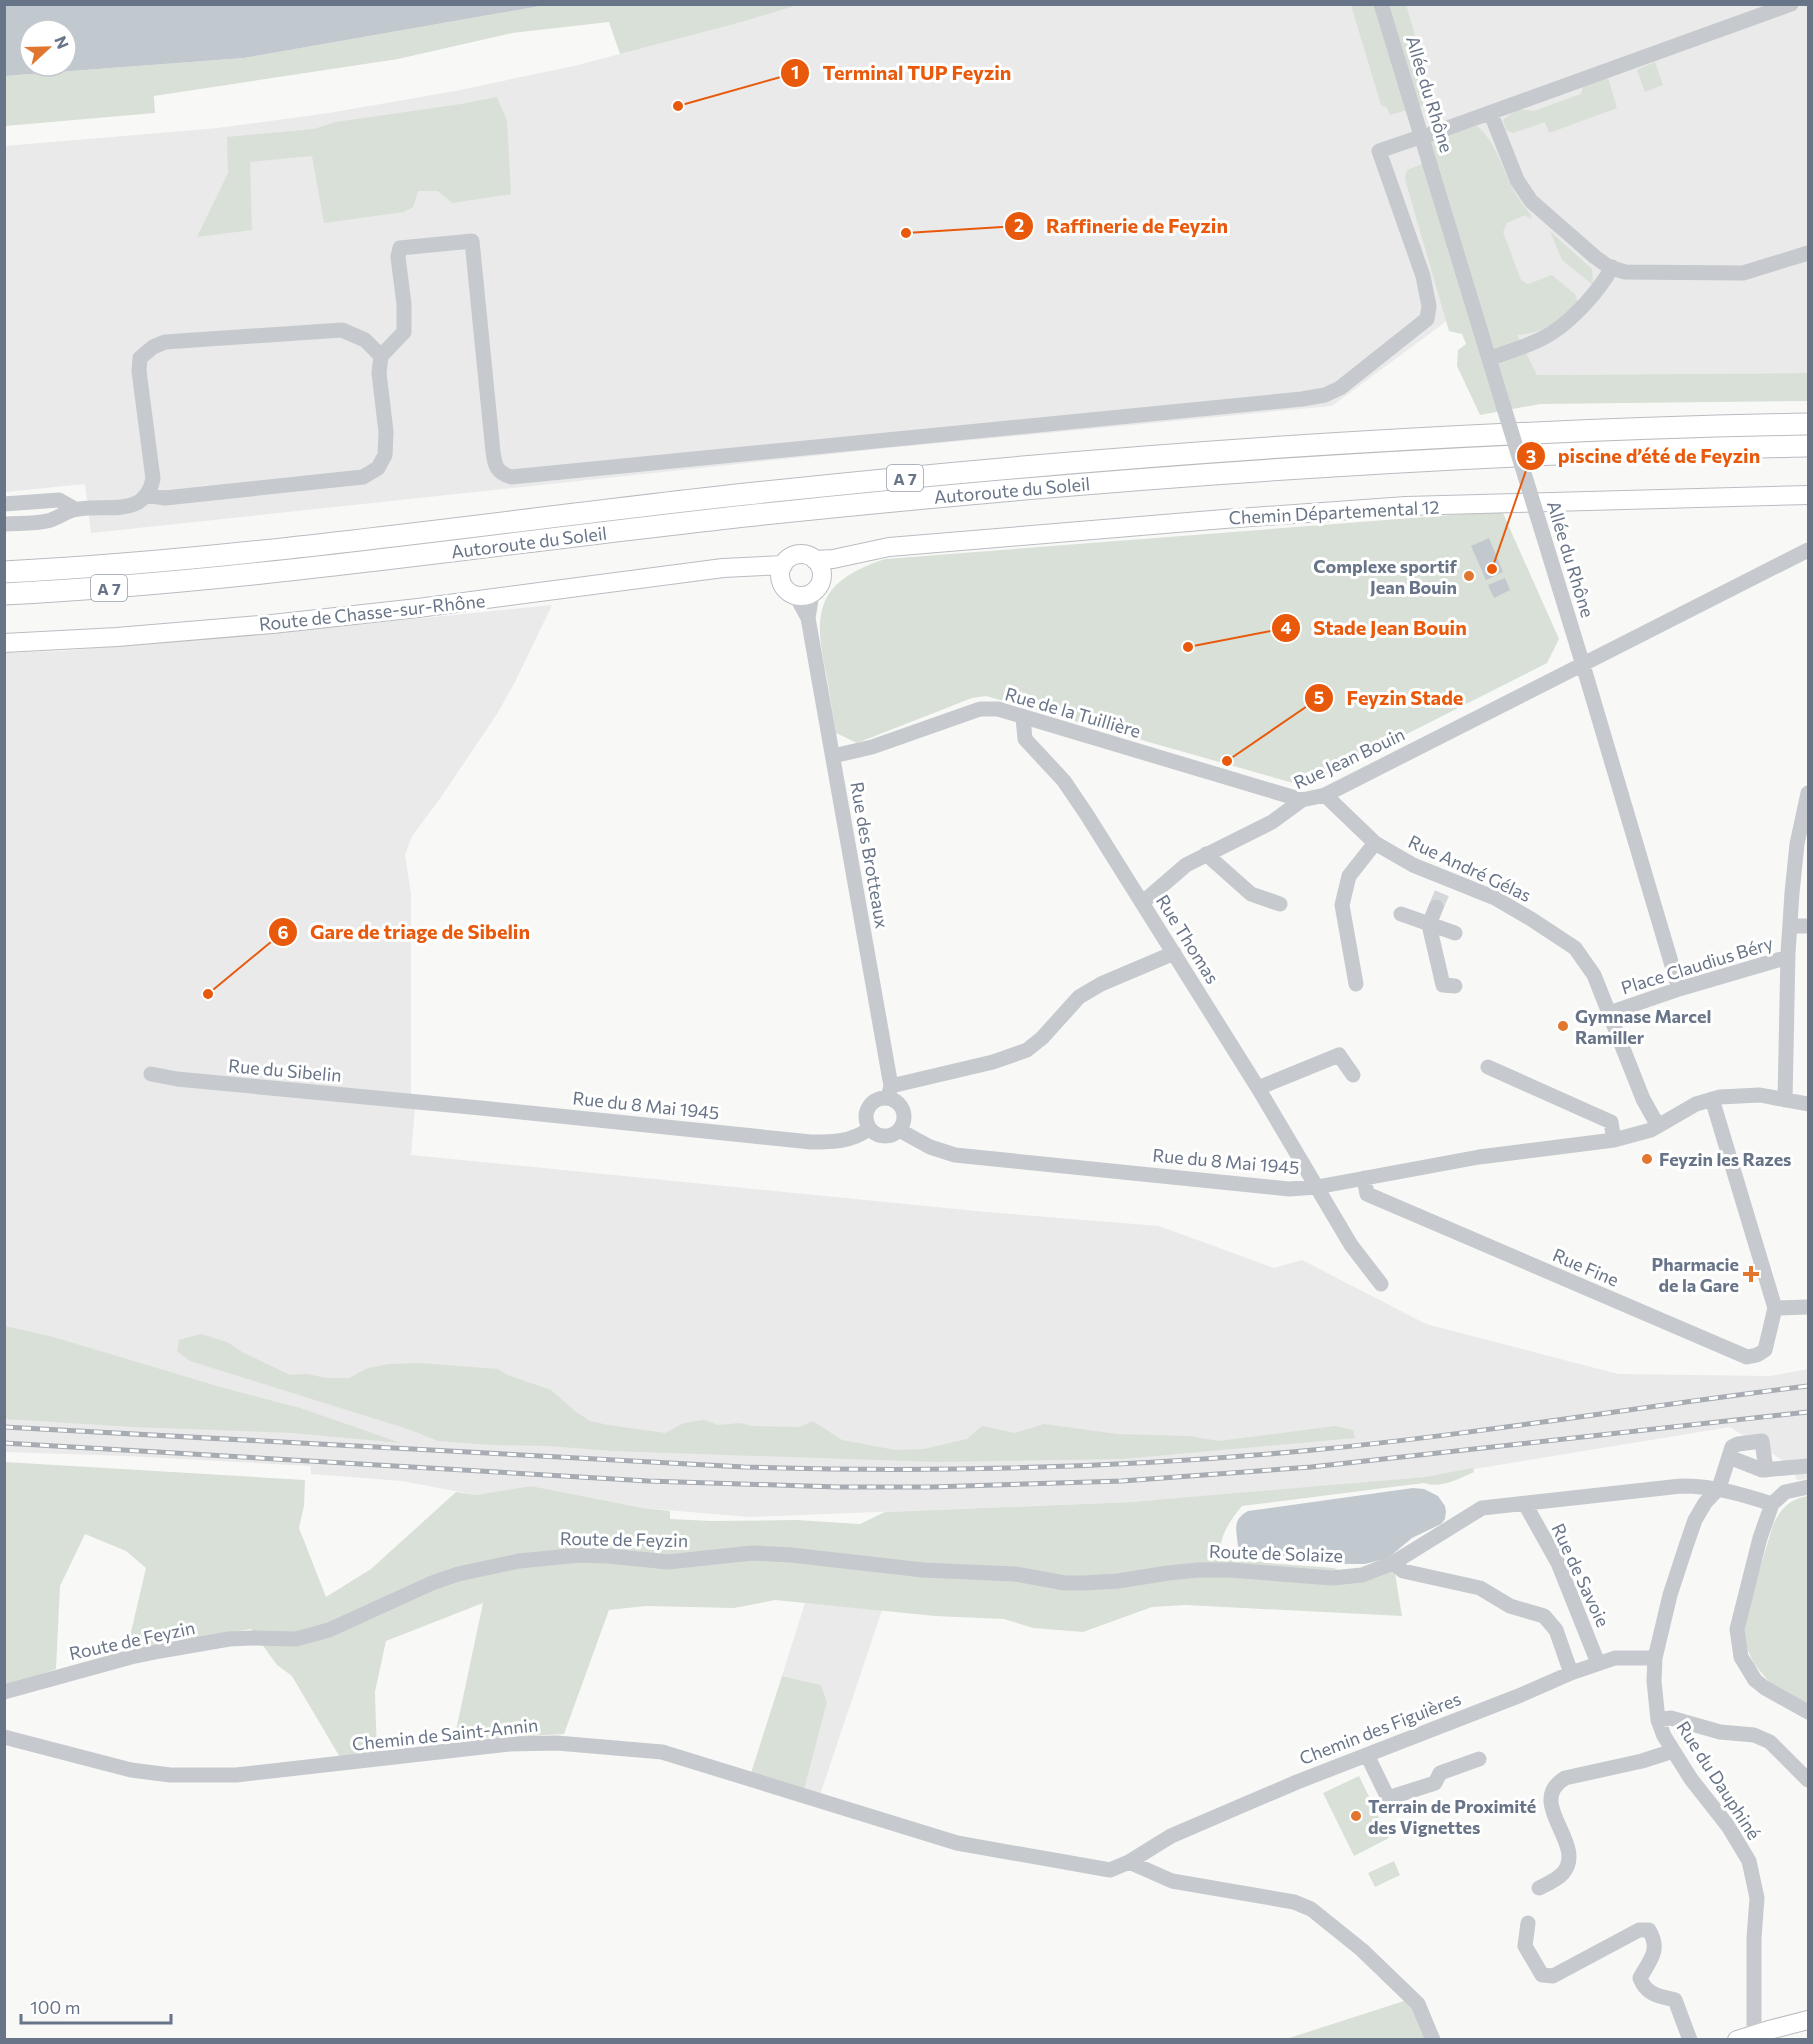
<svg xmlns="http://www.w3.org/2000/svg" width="1813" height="2044" font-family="Commissioner,sans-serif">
  <rect width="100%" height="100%" fill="#f8f9f6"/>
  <path fill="#e9eae9" d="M798 5H1808V373L1537 375 1448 320 1332 406 888 448 91 533 85 484 5 492V146L218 128 329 113 455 91 574 66 742 22Z
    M552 605 516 680 497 714 439 800 412 836 405 855 411 894V1093L415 1107 411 1155 986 1212 1159 1226 1274 1268 1302 1260 1426 1324 1618 1374 1770 1376 1808 1369V1479L1797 1480 1792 1466 1730 1427 1425 1477 1266 1492 1132 1502 749 1517 643 1508 531 1486 476 1495 402 1481 311 1474V1466L128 1456 5 1452V653L62 651 415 619Z
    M805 1603 882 1610 820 1795 804 1790 827 1702 821 1685 782 1676Z"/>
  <path fill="#d9e0d7" d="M546 5H798L742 22 620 54 609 22 512 33 398 59 154 96 155 113 5 126V76L244 58Z
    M1351 5H1406L1435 102 1390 115 1387 108 1381 105Z
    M1655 62 1663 85 1645 92 1637 70Z
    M1608 78 1617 108 1549 133 1545 122 1513 133 1506 130 1503 120 1517 109 1534 111 1581 94 1583 87Z
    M497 97 507 121 511 194 452 203 438 191H418L413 207 404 212 324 223 312 156 250 162 252 230 197 237 228 173 227 137 314 129 336 122 461 104Z
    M1477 126C1498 143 1503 174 1517 196 1521 203 1526 209 1531 215V219L1525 215 1507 223 1503 232 1521 280 1528 284 1552 275 1575 294 1579 306C1560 322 1543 333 1517 335L1537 375 1808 373V401L1540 404 1480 415 1457 366 1458 350 1466 344 1462 334 1449 331 1405 179 1407 170 1435 159 1429 141Z
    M1550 231 1592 269 1593 285 1562 260Z
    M1502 511 1559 639 1547 663 1304 786 986 696 972 698 857 743 836 733C833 715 830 697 827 678 821 648 811 610 836 585 850 572 867 565 885 559Z
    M5 1326 53 1337 224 1388 300 1408 401 1443 293 1433 133 1427 5 1419Z
    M201 1334 227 1342 242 1352 290 1375 307 1374 326 1378H349L368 1368 389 1364 419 1363 498 1369 507 1375 551 1390 576 1412 590 1421 608 1425 665 1433 684 1423 704 1420 718 1425 740 1423 752 1426 799 1427 813 1421 842 1440 895 1450 924 1449 967 1439 982 1426 1014 1433 1044 1424 1117 1434 1189 1436 1219 1441 1335 1426 1353 1430 1355 1438 1122 1459 936 1462 613 1451 549 1446 491 1445 438 1441 411 1430 190 1361 177 1351 179 1340Z
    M5 1462 305 1480 304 1506 299 1528 326 1597 371 1569 456 1492 476 1495 531 1486 643 1508 670 1511V1519L711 1521 796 1520 860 1524 885 1512 1132 1502 1425 1477 1473 1468 1474 1472C1458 1479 1441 1489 1424 1483L1242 1506C1229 1521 1221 1535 1219 1554L1268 1563 1334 1568 1360 1581 1394 1567 1402 1616 1185 1605 1152 1607 1083 1632 1033 1628 1004 1619 935 1616 775 1600 734 1608 646 1606 609 1610 564 1734 454 1740 483 1603 386 1641 375 1692 377 1756 341 1759 292 1676 277 1665 251 1629 127 1649 146 1568 126 1551 85 1534 60 1586 56 1669 5 1687Z
    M1808 1496V1705L1771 1684 1754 1664 1745 1644 1744 1622 1773 1525C1781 1508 1790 1499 1808 1496Z
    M782 1676 821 1685 827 1702 804 1790 751 1773Z
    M1359 1776 1389 1838 1354 1856 1323 1793Z
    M1394 1861 1400 1875 1375 1887 1368 1873Z
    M1407 2000 1430 2040H1283Z"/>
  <path fill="#c1c9cf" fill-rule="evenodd" d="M5 4H546V5L244 58 5 76ZM30 30H66V66H30Z
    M1489 538 1503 572 1486 580 1471 546Z
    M1505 578 1510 590 1494 598 1488 585Z
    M1413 1488 1424 1489 1438 1496 1445 1506 1446 1512 1445 1519 1441 1524 1412 1538 1388 1558 1365 1564H1347L1246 1554 1238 1547C1237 1531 1231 1520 1248 1511Z"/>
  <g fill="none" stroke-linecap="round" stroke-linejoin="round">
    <path stroke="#d4d8da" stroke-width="15" stroke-dasharray="15 8" stroke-linecap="butt" d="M1436 907 1442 893"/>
    <g stroke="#b9bcc1" stroke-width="20">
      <path id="major" d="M780 575a21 21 0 1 1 42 0a21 21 0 1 1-42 0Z
        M815 560 833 559 889 547 1224 519 1406 506 1808 495
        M4 643 117 637 272 624 418 608 723 568 783 565
        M1737 2040 1769 2030 1808 2020"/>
    </g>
    <g stroke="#b9bbbf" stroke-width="23">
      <path id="highway" d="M4 572C253 559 499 521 746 494 1099 456 1454 431 1808 424
        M4 594C256 581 505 542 755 515 1105 478 1457 453 1808 446"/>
    </g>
    <path stroke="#c6c9cd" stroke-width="15" d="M1381 4 1504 408
      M1491 114 1517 180 1531 201 1595 257 1609 267 1625 272 1743 273 1808 253
      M1431 134 1791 4
      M1489 359C1507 352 1525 347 1541 339 1567 327 1599 292 1612 267
      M146 495 165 498 363 477 378 468 385 455 386 432 379 373 381 356 404 332V304L398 257 400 248 472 241 493 452C495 466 496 472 511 477L1302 399 1325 395 1340 388 1427 319 1429 306 1423 276 1379 151 1414 139
      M4 504 59 500 75 509
      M1536 512 1583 665 1679 989
      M4 524C18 523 34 524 47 521 56 519 64 513 73 510 102 502 144 521 153 479L139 371 140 358 153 347 165 342 342 330 365 340 381 356
      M812 594 808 618 891 1086 888 1098
      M796 596 808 618
      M1023 718 1025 739 1064 781 1087 815 1258 1088 1351 1245 1381 1284
      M833 756 872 747 980 709H998L1302 800
      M1325 795 1375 843 1413 865 1495 898 1531 919 1575 948 1594 975 1609 1013
      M1206 854 1251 894 1280 904
      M1142 903 1186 865 1272 822 1302 800 1325 795 1808 550
      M1436 907 1429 925 1443 985 1455 986
      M1401 914 1455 933
      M1790 926H1808
      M1356 984 1342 905 1349 876 1375 843
      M1488 1067 1611 1122 1614 1140
      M151 1074 177 1079 481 1108 811 1142C833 1142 851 1142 869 1129
      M891 1086 993 1062 1027 1050 1042 1038 1079 997 1101 984 1174 953
      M1258 1088 1339 1055 1353 1075
      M866 1117a19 19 0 1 1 38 0a19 19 0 1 1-38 0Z
      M1712 1099 1775 1308
      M1785 1100 1788 953 1792 893 1797 844 1808 793
      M1658 1126 1643 1099 1609 1013 1679 989 1788 957
      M899 1130 930 1147 955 1155 1289 1189 1317 1187 1479 1157 1614 1140 1651 1130 1696 1104 1720 1097 1760 1095 1808 1104
      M1364 1178 1367 1194 1747 1357 1757 1355 1765 1350 1775 1308
      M1775 1308 1808 1307
      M1729 1457 1762 1470 1808 1466
      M1808 1487 1785 1492 1772 1504 1760 1538 1737 1629 1741 1657 1755 1680 1765 1688 1808 1712
      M1525 1504 1558 1563 1598 1663
      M1393 1563 1403 1571 1480 1588 1510 1606 1544 1616 1556 1630 1571 1673
      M4 1692 131 1657 160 1651 229 1639 252 1638 296 1639 329 1630 432 1583 458 1574 519 1561 580 1555 609 1556 668 1562 752 1553 791 1555 923 1570 1015 1574 1065 1583H1084L1118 1581 1168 1573 1198 1570H1230L1332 1578 1362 1575 1393 1563 1482 1508 1681 1486C1715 1486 1741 1494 1772 1504
      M1658 1720 1671 1718 1720 1732 1754 1735 1770 1742 1808 1780
      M4 1737 131 1770 170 1775H236L509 1744 557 1743 662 1752 957 1843 1110 1870 1129 1862 1171 1836 1297 1782 1521 1695 1571 1673 1615 1658H1655
      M1367 1755 1388 1798 1435 1783 1440 1773 1479 1759
      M1129 1862 1172 1881 1294 1902 1311 1909 1362 1950 1418 2004 1433 2040
      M1539 1888C1547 1884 1557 1880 1563 1873 1588 1844 1524 1803 1565 1778L1642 1761 1673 1751
      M1528 1923 1525 1946 1542 1975 1553 1976 1639 1930H1649C1661 1950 1650 1960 1640 1978 1646 1995 1660 1996 1675 2000L1690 2040
      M1754 2040V1938L1757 1898 1749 1861 1728 1826 1691 1779 1664 1736 1658 1720 1654 1681 1655 1658 1670 1595 1686 1546 1695 1520 1705 1503 1719 1488 1732 1447 1738 1444 1762 1441 1766 1470"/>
    <use href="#major" stroke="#fff" stroke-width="18"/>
    <use href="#highway" stroke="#fff" stroke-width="21"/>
    <g stroke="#a7abb2" stroke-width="5">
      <path id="rail" d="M4 1427 744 1467C934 1473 1124 1468 1313 1450 1479 1434 1643 1406 1808 1386
        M4 1443 648 1481 837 1487H932L1122 1481 1311 1467 1808 1412"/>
    </g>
    <use href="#rail" stroke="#fff" stroke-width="3" stroke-dasharray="9" stroke-linecap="butt"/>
    <path stroke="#c6c9cd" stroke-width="15" d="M1504 408 1536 512"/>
  </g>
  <g fill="#e1762e" stroke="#fff" stroke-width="2">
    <circle cx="1469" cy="576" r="6"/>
    <circle cx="1563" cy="1026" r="6"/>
    <circle cx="1647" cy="1159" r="6"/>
    <path d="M1748 1265h6v6h6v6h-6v6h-6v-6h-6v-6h6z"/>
    <circle cx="1356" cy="1816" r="6"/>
  </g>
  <g text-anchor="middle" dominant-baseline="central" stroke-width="6" stroke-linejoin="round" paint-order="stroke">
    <g fill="#fff" stroke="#959eab" stroke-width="1.5">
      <rect x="887" y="465" width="36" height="26" rx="4.5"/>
      <rect x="91" y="575" width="36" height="26" rx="4.5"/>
    </g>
    <g font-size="16" font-weight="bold" fill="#687487">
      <text x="905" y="478">A 7</text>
      <text x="109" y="588">A 7</text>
    </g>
    <g font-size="18" fill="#687487" stroke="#fff">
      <text transform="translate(1430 94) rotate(73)">Allée du Rhône</text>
      <text transform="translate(1012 490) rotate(-5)">Autoroute du Soleil</text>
      <text transform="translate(1334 512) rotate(-3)">Chemin Départemental 12</text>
      <text transform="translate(529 542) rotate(-7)">Autoroute du Soleil</text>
      <text transform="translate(1571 559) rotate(73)">Allée du Rhône</text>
      <text transform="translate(372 612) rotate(-6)">Route de Chasse-sur-Rhône</text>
      <text transform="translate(1073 712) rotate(16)">Rue de la Tuillière</text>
      <text transform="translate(1349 758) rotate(-25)">Rue Jean Bouin</text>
      <text transform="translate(870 855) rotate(80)">Rue des Brotteaux</text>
      <text transform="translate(1470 868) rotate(25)">Rue André Gélas</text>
      <text transform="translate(1188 939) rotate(58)">Rue Thomas</text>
      <text transform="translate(1697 965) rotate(-17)">Place Claudius Béry</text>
      <text transform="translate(285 1070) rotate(5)">Rue du Sibelin</text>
      <text transform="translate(646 1105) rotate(6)">Rue du 8 Mai 1945</text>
      <text transform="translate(1226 1161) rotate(5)">Rue du 8 Mai 1945</text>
      <text transform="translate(1586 1267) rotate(23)">Rue Fine</text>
      <text transform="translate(624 1539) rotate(1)">Route de Feyzin</text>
      <text transform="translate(1276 1553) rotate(2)">Route de Solaize</text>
      <text transform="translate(1581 1575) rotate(65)">Rue de Savoie</text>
      <text transform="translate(132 1640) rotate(-12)">Route de Feyzin</text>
      <text transform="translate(1380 1728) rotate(-21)">Chemin des Figuières</text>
      <text transform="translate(445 1734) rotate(-6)">Chemin de Saint-Annin</text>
      <text transform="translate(1719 1780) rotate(57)">Rue du Dauphiné</text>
    </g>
    <g font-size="18" font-weight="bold" fill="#687487" stroke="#fff" text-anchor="start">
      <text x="1457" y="566" text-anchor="end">Complexe sportif<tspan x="1457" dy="21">Jean Bouin</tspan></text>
      <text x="1575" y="1016">Gymnase Marcel<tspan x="1575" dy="21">Ramiller</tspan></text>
      <text x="1659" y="1159">Feyzin les Razes</text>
      <text x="1739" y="1264" text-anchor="end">Pharmacie<tspan x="1739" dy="21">de la Gare</tspan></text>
      <text x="1368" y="1806">Terrain de Proximité<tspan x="1368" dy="21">des Vignettes</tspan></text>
    </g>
  </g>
  <path fill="none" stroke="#e8590c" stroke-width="2" d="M678 106L795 73M906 233L1019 226M1492 569L1531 456M1188 647L1286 628M1227 761L1319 698M208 994L283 932"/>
  <g fill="#e8590c" stroke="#fff" stroke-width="2">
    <circle cx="678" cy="106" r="6"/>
    <circle cx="906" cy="233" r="6"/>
    <circle cx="1492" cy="569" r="6"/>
    <circle cx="1188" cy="647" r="6"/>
    <circle cx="1227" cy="761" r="6"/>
    <circle cx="208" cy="994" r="6"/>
    <circle cx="795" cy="73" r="15"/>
    <circle cx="1019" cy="226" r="15"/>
    <circle cx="1531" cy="456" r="15"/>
    <circle cx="1286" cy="628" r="15"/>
    <circle cx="1319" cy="698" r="15"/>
    <circle cx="283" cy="932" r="15"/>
  </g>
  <g font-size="18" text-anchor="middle" font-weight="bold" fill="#fff">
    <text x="795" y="79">1</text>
    <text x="1019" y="232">2</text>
    <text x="1531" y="463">3</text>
    <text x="1286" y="634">4</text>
    <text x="1319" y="704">5</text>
    <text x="283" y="939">6</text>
  </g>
  <g font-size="20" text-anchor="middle" font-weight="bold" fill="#e8590c" stroke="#fff" stroke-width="6" stroke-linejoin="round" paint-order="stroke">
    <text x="917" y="80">Terminal TUP Feyzin</text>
    <text x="1137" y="233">Raffinerie de Feyzin</text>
    <text x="1659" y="463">piscine d’été de Feyzin</text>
    <text x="1390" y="635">Stade Jean Bouin</text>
    <text x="1405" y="705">Feyzin Stade</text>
    <text x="420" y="939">Gare de triage de Sibelin</text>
  </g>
  <rect width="1813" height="2044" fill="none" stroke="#687487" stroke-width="12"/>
  <g transform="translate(48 48) rotate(68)"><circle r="28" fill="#ffffff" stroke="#c3c7cf" stroke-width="1.5"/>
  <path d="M0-4.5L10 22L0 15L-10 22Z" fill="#e1762e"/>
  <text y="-9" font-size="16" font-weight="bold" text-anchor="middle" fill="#687487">N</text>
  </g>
  <path d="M21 2014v9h150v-9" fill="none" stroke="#687487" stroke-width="3"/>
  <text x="30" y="2014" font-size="18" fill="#687487" stroke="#ffffff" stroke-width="4.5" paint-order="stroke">100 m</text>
</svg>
